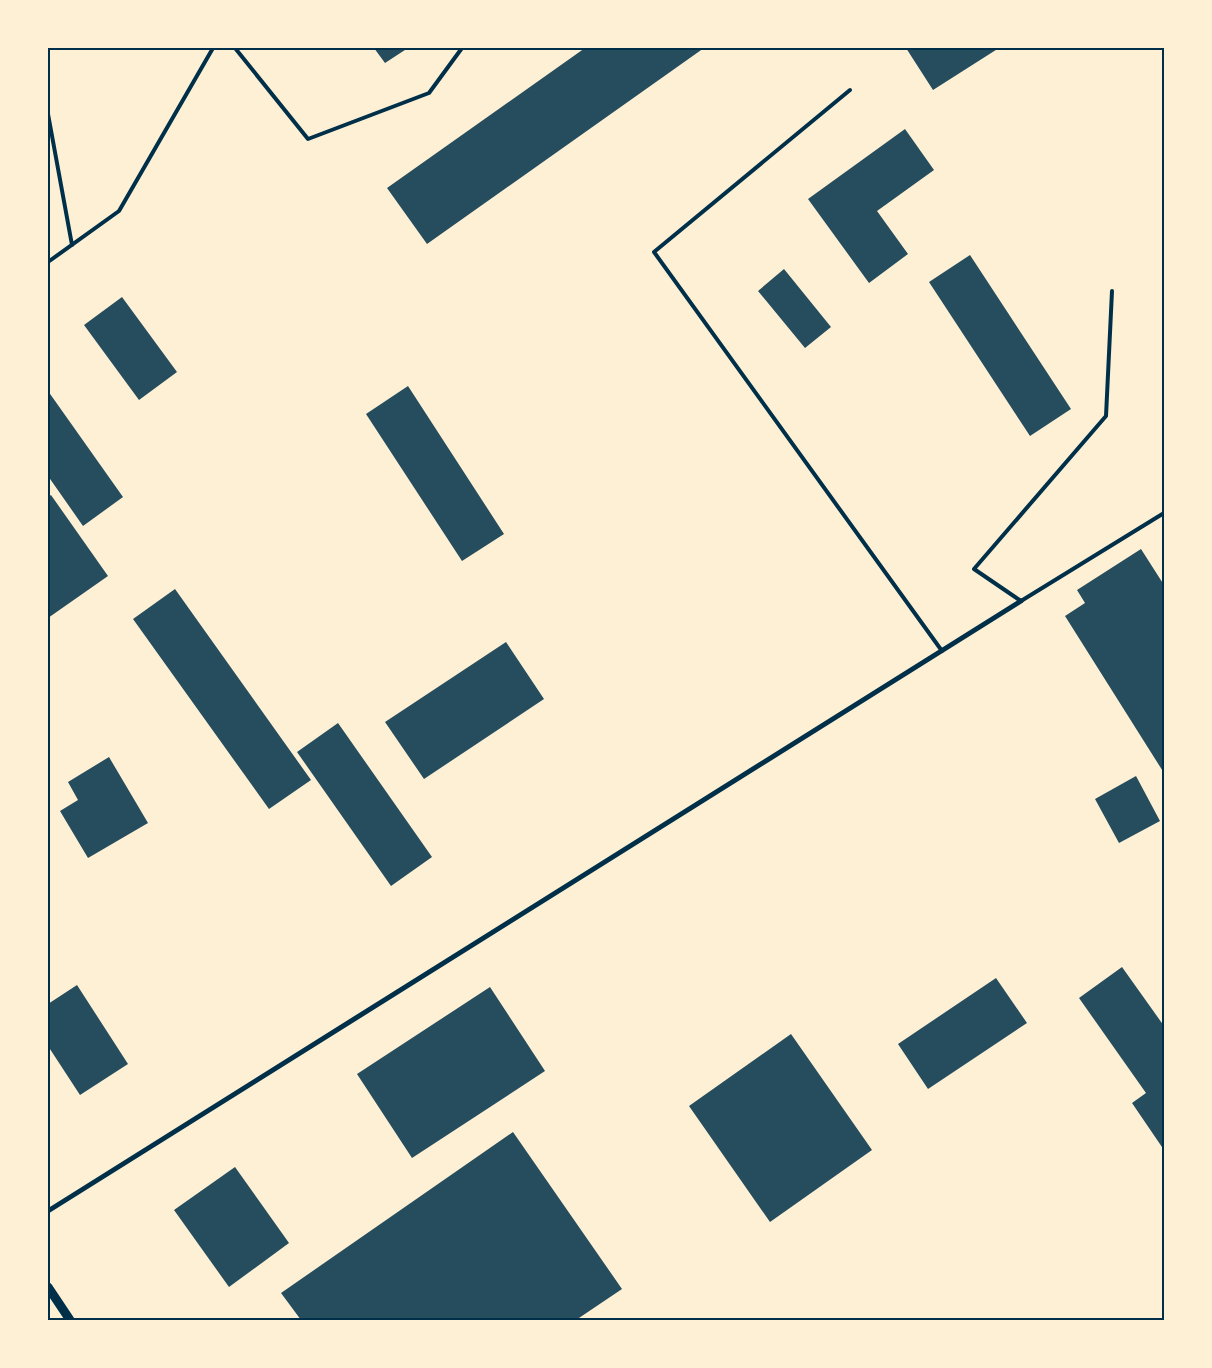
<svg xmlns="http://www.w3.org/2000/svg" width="1212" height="1368" font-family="'Fira Sans',sans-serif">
  <rect width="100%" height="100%" fill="#fdf0d5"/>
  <path fill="#264d5e" d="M374 48H408L385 63Z
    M585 48H704L427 244 387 188Z
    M906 48H999L933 90Z
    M905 129 934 170 877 211 908 254 869 283 808 199Z
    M970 255 1071 409 1030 436 929 282Z
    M784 269 831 327 805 348 758 291Z
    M122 297 177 372 139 400 84 325Z
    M408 386 504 534 462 561 366 414Z
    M48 391 123 497 83 526 48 476Z
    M51 495 108 576 48 618V497Z
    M1141 549 1164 585V773L1065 616 1085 603 1077 590Z
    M175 589 311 780 269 809 133 619Z
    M506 642 544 699 424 779 385 722Z
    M338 723 432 857 391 886 297 752Z
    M109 757 148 823 88 858 60 811 78 800 68 782Z
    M1136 776 1160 821 1119 843 1095 799Z
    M1122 967 1164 1026V1150L1132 1103 1146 1093 1079 998Z
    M996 978 1027 1023 928 1089 898 1044Z
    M77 985 128 1064 80 1095 48 1046V1004Z
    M490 987 545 1071 412 1158 357 1074Z
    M791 1034 872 1150 770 1222 689 1106Z
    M513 1132 622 1289 576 1320H301L281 1293Z
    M235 1167 289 1243 229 1287 174 1210Z"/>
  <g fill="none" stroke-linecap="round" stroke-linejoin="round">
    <path stroke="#003049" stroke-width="4" d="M235 48 308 139 429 93 462 48
      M850 90 654 252 942 651
      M48 114 72 245
      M48 262 119 211 213 48
      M1112 291 1106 416 974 569 1021 601 1164 513"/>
    <path stroke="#003049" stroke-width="5" d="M48 1211 1021 601"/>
    <path stroke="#003049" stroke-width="9" d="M48 1287 70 1320"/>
  </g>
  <rect width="1212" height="1368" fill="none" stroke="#fdf0d5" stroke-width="98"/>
  <rect x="49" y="49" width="1114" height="1270" fill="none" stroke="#003049" stroke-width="2"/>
</svg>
